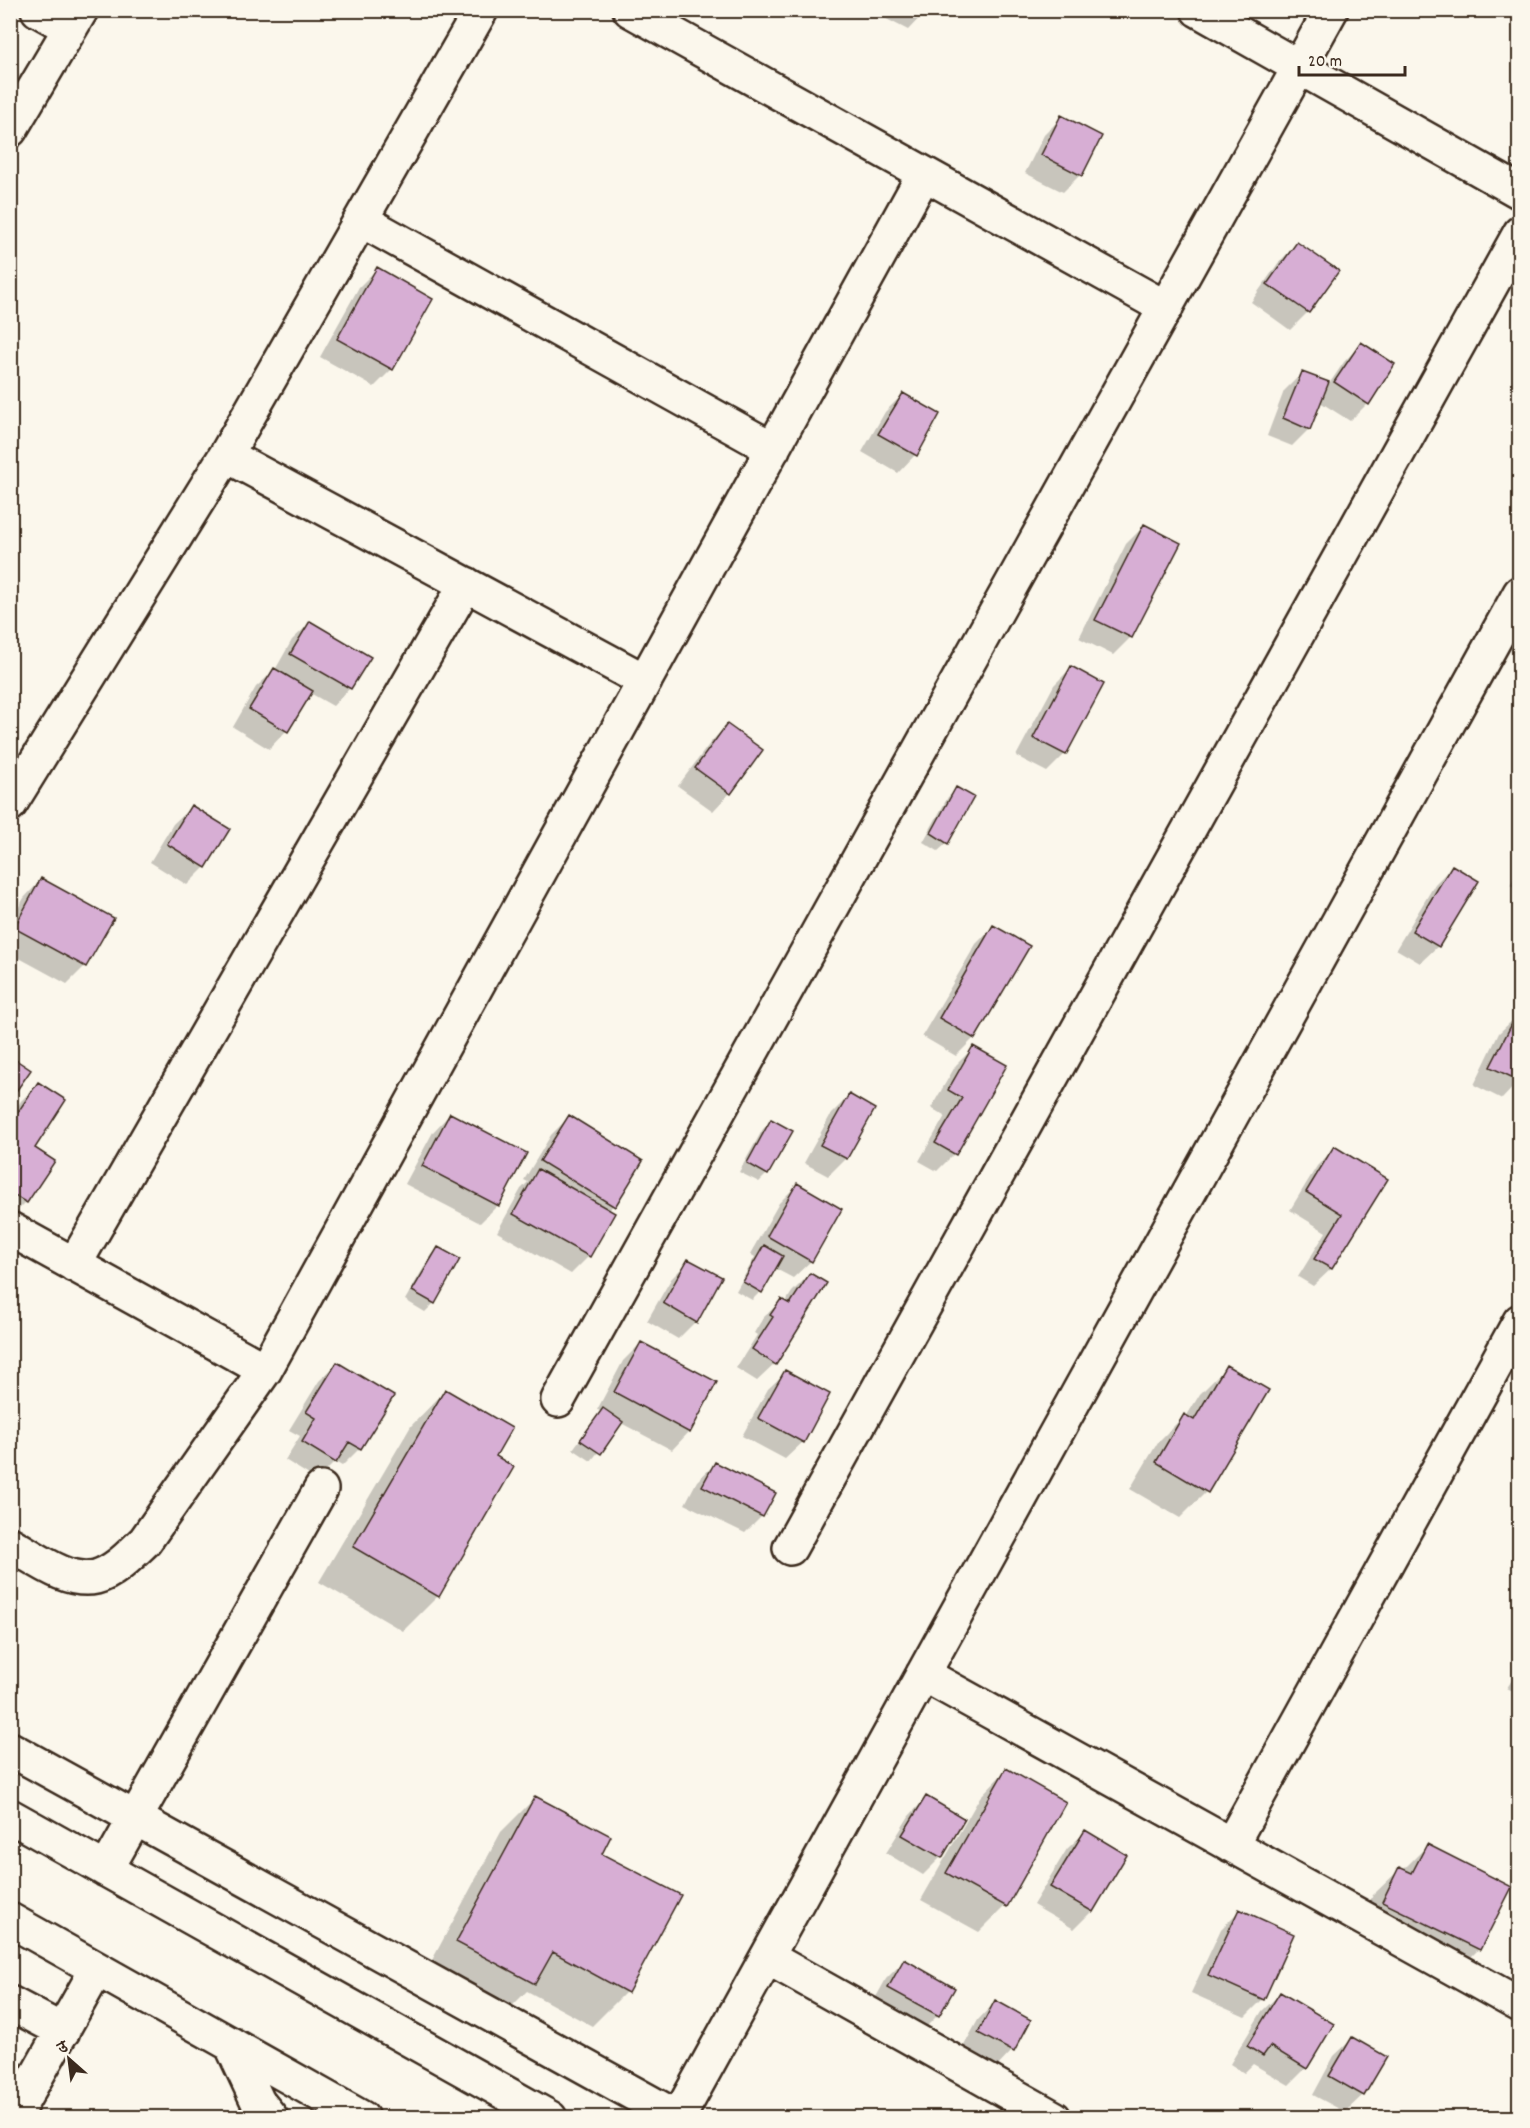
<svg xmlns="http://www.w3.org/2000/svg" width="1530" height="2128" font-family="Dekko,'Playpen Sans Deva',sans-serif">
  <rect width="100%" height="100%" fill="#fbf7ec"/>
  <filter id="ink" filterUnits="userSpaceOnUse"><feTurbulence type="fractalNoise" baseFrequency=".0167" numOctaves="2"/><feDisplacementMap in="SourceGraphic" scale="12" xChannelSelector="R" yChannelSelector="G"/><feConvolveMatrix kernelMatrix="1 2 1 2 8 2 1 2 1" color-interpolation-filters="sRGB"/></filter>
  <g filter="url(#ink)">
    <path fill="#0003" d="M869 10H927L908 30Z
      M1062 117 1080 175 1063 192 1025 173 1044 135Z
      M1297 244 1308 312 1290 330 1251 302 1279 262Z
      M377 269 392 369 374 387 320 357 359 287Z
      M1361 344 1367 404 1350 421 1320 402 1309 429 1292 446 1267 436 1284 391 1302 373 1329 384 1344 362Z
      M903 394 915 455 898 473 862 452 885 412Z
      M1144 526 1131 637 1113 655 1079 638 1126 544Z
      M310 623 350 688 333 706 310 693 286 731 269 749 233 727 256 687 275 670 292 640Z
      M1071 668 1065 754 1047 772 1016 756 1054 685Z
      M727 725 730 793 713 811 678 786 710 743Z
      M957 789 947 843 938 851 923 842 948 797Z
      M191 807 205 867 187 885 150 862 173 824Z
      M1452 867 1438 946 1420 963 1396 949 1435 884Z
      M1520 867V890L1510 885Z
      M41 880 112 919 85 966 67 984 10 953V922L24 898Z
      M993 927 974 1038 956 1056 922 1036 976 944Z
      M1517 1016 1520 1080 1502 1099 1474 1085 1499 1033Z
      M974 1047 954 1154 937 1171 919 1161 945 1116 931 1108 956 1065Z
      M38 1084 26 1202 10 1218V1117L21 1101Z
      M849 1096 846 1158 828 1176 804 1163 831 1114Z
      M450 1114 498 1205 480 1223 405 1184 433 1132Z
      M569 1117 641 1162 609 1211 589 1256 571 1274 497 1232 521 1189 528 1182 524 1180 551 1135Z
      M772 1121 767 1174 759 1182 739 1172 763 1129Z
      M1335 1148 1386 1180 1331 1269 1313 1286 1298 1277 1326 1232 1290 1210 1317 1166Z
      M797 1185 811 1261 793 1278 774 1268 760 1292 752 1300 736 1291 755 1257 750 1254 779 1203Z
      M438 1249 458 1260 434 1303 425 1312 405 1300 430 1257Z
      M689 1261 695 1322 678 1339 647 1321 671 1279Z
      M810 1274 775 1364 757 1381 736 1368 757 1335 754 1333 763 1318 781 1301 785 1303 792 1292Z
      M641 1343 689 1432 672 1450 621 1423 591 1461 573 1449 601 1411 597 1410 623 1361Z
      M337 1364 360 1448 342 1466 335 1462 317 1480 285 1460 300 1436 289 1430 319 1381Z
      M1227 1367 1267 1390 1206 1492 1180 1518 1130 1489 1158 1442 1184 1416 1186 1417 1200 1394Z
      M786 1372 803 1442 785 1459 742 1436 768 1389Z
      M445 1391 494 1457 438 1596 403 1631 319 1582 411 1426Z
      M715 1464 762 1516 745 1533 685 1504 697 1481Z
      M1520 1667V1695L1507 1688Z
      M1006 1770 1005 1906 979 1932 921 1900 980 1797Z
      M535 1798 600 1854 626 1992 592 2026 527 1991 500 2018 423 1977 501 1832Z
      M926 1798 941 1857 923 1875 886 1853 909 1816Z
      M1085 1832 1092 1911 1074 1929 1033 1905 1067 1849Z
      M1427 1846 1479 1949 1452 1976 1357 1928 1373 1895 1400 1869 1403 1870Z
      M1239 1911 1292 1935 1263 1999 1245 2017 1191 1993 1221 1929Z
      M904 1961 953 1989 938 2015 920 2033 871 2006 886 1979Z
      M1280 1994 1306 2068 1289 2085 1253 2064 1244 2073 1230 2064 1262 2011Z
      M995 2002 1012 2051 995 2069 961 2051 978 2020Z
      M1352 2039 1363 2095 1345 2112 1313 2095 1334 2056Z"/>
    <path fill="#d7aed4" stroke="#3b2a1e" stroke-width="1.5" d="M1061 115 1102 136 1082 176 1041 155Z
      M1297 242 1339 271 1309 313 1267 284Z
      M377 267 433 299 393 370 337 339Z
      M1361 342 1395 364 1369 405 1334 382Z
      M1302 372 1329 382 1310 430 1283 418Z
      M903 393 940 414 917 456 878 434Z
      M1144 524 1181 543 1132 638 1095 620Z
      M310 621 371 657 351 689 290 654Z
      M1071 666 1104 684 1066 755 1033 738Z
      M274 668 313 691 288 732 249 709Z
      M727 724 763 750 731 794 695 768Z
      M956 787 974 797 948 844 931 833Z
      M191 805 230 829 206 868 167 844Z
      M1452 865 1479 881 1439 947 1412 931Z
      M41 878 114 918 86 967 14 928Z
      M993 925 1030 946 975 1039 939 1018Z
      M1517 1014 1520 1015V1081L1490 1067Z
      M973 1046 1007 1065 956 1155 935 1143 962 1098 948 1090Z
      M10 1056 31 1070 10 1100Z
      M38 1082 66 1100 35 1148 55 1161 27 1203 10 1193V1124Z
      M849 1094 875 1109 847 1159 820 1145Z
      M450 1113 527 1153 499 1206 422 1166Z
      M569 1115 643 1161 615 1207 540 1161Z
      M771 1119 793 1131 768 1175 747 1163Z
      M1334 1146 1388 1179 1332 1269 1314 1259 1342 1214 1306 1192Z
      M538 1169 615 1213 590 1257 513 1214Z
      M797 1183 842 1209 812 1262 767 1236Z
      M764 1245 783 1256 762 1293 743 1282Z
      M438 1247 460 1259 435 1304 412 1291Z
      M688 1259 722 1277 697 1323 663 1303Z
      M810 1273 827 1283 776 1365 752 1349 773 1317 770 1315 781 1299 790 1304Z
      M641 1342 717 1382 690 1433 614 1392Z
      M337 1362 394 1396 361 1449 349 1442 336 1463 302 1442 316 1418 306 1412Z
      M1226 1365 1269 1390 1208 1493 1156 1462 1184 1414 1194 1420Z
      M785 1370 830 1394 804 1443 758 1418Z
      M445 1389 512 1428 496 1456 514 1467 439 1597 353 1547Z
      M603 1408 623 1422 601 1454 580 1440Z
      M715 1462 776 1493 763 1517 702 1486Z
      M1006 1768 1066 1802 1007 1907 946 1873Z
      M535 1796 611 1836 602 1854 681 1895 628 1993 553 1952 535 1984 456 1942Z
      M926 1796 965 1819 942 1858 902 1835Z
      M1085 1830 1127 1855 1093 1912 1050 1887Z
      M1427 1844 1512 1887 1480 1950 1382 1902 1399 1867 1412 1873Z
      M1239 1909 1294 1934 1264 2000 1208 1975Z
      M904 1959 955 1988 939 2016 888 1988Z
      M1280 1992 1334 2024 1307 2069 1270 2046 1263 2056 1247 2046Z
      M995 2000 1031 2020 1014 2052 978 2033Z
      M1352 2037 1387 2057 1364 2096 1329 2076Z"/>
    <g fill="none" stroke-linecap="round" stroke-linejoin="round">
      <g stroke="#3b2a1e" stroke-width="38">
        <path id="minor" d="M38 10 70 28
          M630 10 1166 308
          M1198 10 1520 192
          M10 130 81 10
          M361 220 773 449
          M226 455 645 681
          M10 804 226 455 481 10
          M10 1229 265 1370
          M74 1265 466 584
          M558 1400 1331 10
          M10 1544C34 1557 67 1584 96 1577 115 1572 131 1554 145 1541L265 1370 924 174
          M790 1548 1520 233
          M923 1674 1520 2005
          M10 1749 678 2118
          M10 1816 550 2118
          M1231 1845 1520 1321
          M106 1870 321 1489
          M10 1920 362 2118
          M767 1957 1054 2118
          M10 2003 63 2031
          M231 2044 258 2102 271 2118
          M13 2118 97 1969
          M678 2118 1520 593"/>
      </g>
      <use href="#minor" stroke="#fbf7ec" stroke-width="33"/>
    </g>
  </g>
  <rect width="1530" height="2128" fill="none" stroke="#fbf7ec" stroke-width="36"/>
  <rect x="18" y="18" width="1494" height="2092" fill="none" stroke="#3b2a1e" stroke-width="2" filter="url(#ink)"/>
  <g transform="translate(69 2059) rotate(332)" stroke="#fbf7ec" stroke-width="4.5" paint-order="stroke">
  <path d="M0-4.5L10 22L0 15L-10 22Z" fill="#3b2a1e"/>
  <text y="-9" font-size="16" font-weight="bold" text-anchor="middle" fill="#3b2a1e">उ</text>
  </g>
  <path d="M1299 66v9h106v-9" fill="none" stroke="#3b2a1e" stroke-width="3"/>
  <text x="1308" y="66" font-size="18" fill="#3b2a1e" stroke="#fbf7ec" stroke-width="4.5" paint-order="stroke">20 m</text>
</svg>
